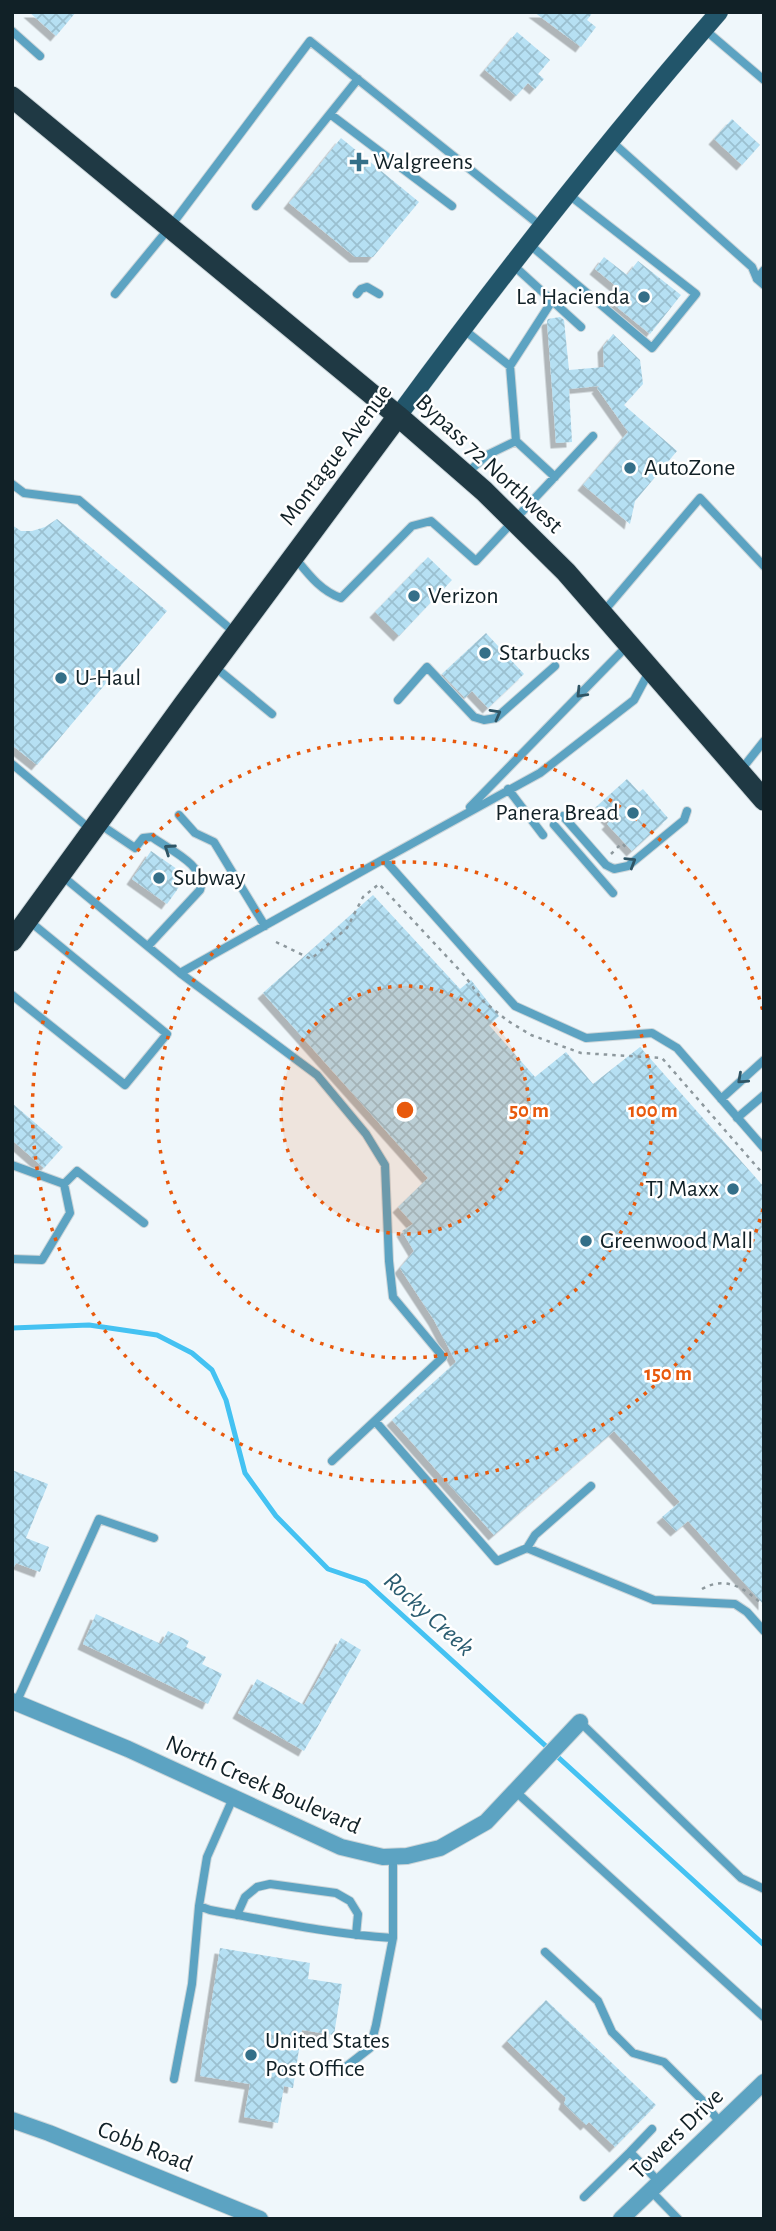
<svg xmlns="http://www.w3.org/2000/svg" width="776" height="2231" font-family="'Alegreya Sans',sans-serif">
  <defs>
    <pattern id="building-cross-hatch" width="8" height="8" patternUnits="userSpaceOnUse" patternTransform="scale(1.75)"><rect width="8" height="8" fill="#b6e0f3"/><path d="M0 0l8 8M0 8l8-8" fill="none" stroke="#9bc0d0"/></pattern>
    <filter id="shadow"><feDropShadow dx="-5.5" dy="5.5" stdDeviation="0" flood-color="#0004"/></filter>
  </defs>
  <rect width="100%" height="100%" fill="#eff7fb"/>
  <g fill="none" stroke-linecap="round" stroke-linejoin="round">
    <path stroke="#44c2f2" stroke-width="5" d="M12 1328 89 1325 157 1335 192 1353 212 1370 226 1400 245 1473 276 1516 328 1569 366 1582 764 1945"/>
  </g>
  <path fill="url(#building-cross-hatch)" filter="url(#shadow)" d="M29 12H76L56 36Z
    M534 12H593L587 20 596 27 581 47Z
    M517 32 550 60 538 74 544 79 535 89 528 83 516 96 485 70Z
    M732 119 760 145 742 165 714 139Z
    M341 138 419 202 373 257H355L289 203Z
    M604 257 627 275 638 261 681 295 650 334 607 299 617 287 595 269Z
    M560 317 564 320 569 370 604 367 603 347 613 334 640 360 643 384 624 405 677 451 635 501 630 524 583 485 628 432 597 388 599 386 569 389 572 442 556 443 547 321 548 319Z
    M57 519 167 611 37 765 12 745V525L21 531H32L45 527Z
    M428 557 452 580 399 636 375 612Z
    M486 633 524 674 488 708 472 691 465 698 442 674Z
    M627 779 639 792 643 789 668 818 632 851 607 824 610 821 596 807Z
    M151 851 187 876 167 904 132 879Z
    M373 895 460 989 471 980 499 1016 489 1025 535 1077 566 1052 593 1084 640 1047 764 1187V1605L688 1521 676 1531 662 1517 680 1502 614 1431 494 1535 392 1420 456 1362 434 1320 400 1268 414 1251 402 1231 413 1224 398 1207 428 1178 263 993Z
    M12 1103 63 1147 44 1168 12 1140Z
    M12 1470 48 1484 26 1538 49 1547 40 1572 16 1563 12 1571Z
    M96 1614 161 1644 168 1631 189 1641 186 1647 206 1657 202 1664 222 1674 208 1704 83 1644Z
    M341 1638 361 1650 304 1751 238 1713 257 1679 304 1705Z
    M220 1948 310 1963 308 1979 342 1984 334 2035 302 2030 293 2088 284 2086 278 2123 244 2117 250 2084 200 2076Z
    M546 2000 656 2105 615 2147 589 2122 586 2125 564 2104 566 2098 507 2041Z"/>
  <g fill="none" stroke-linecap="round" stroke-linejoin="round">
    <g stroke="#cbd5d9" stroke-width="10">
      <path id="lane" d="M704 29 764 80
        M12 31 40 56
        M330 114 452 206
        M611 141 752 267 757 279 764 285
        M256 206 358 79
        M529 244 652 348 696 294 568 194
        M513 265 581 327
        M757 279 764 270
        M115 294 170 227 310 41 542 227
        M357 294 361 289 367 287 379 294
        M463 329 510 366 516 441 487 455 466 474
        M510 366 552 301
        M516 441 555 477
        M12 484 24 493 79 500 234 632
        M296 559C309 575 321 591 341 598L412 526 431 521 476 561 593 436
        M604 611 700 498 764 566
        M215 667 272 714
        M650 670 634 700 540 773 384 859 515 1006 586 1038 652 1033 677 1048 764 1148
        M398 700 427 667 474 717 484 720 496 718 555 666
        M12 764 90 829
        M741 770 764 741
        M508 789 543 835
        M470 807 627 646
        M179 815 195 833 214 842 265 926
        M563 816 606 865 614 869 628 866 684 820 687 811
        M98 823 135 848 143 838 152 837C168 849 208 866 200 890L148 946
        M554 825 613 893
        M61 875 180 973 384 859
        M180 973 317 1075 366 1134 385 1165 389 1261 393 1297 443 1357 332 1461
        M12 995 125 1085 167 1034 28 920
        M721 1099 764 1060
        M737 1118 764 1095
        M12 1165 64 1184 77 1171 144 1223
        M12 1259 42 1260 70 1213 64 1184
        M375 1421 497 1561 527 1548 654 1600 735 1604 747 1612 764 1631
        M527 1548 535 1535 591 1486
        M16 1703 99 1519 154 1538
        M580 1722 741 1878 764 1889
        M515 1791 764 2017
        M233 1798 207 1857 199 1906 210 1910C271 1921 331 1934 393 1938
        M237 1915 245 1897 257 1887 270 1884 336 1893 350 1901 358 1914 356 1935
        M545 1952 598 2001 612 2032 633 2053 664 2062 703 2101 721 2124
        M343 2069 370 2048 376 2025 393 1938V1857
        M174 2079 192 1984 199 1906
        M630 2152 652 2129
        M649 2189 678 2219
        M584 2197 630 2152 660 2183"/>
    </g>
    <g stroke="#cbd5d9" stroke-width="18">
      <path id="street" d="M12 1701 128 1749 341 1847 383 1857 407 1856 440 1848 486 1822 580 1722
        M12 2120 49 2133 260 2219
        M621 2219 764 2082"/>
    </g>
    <g stroke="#cbd5d9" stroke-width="19">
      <path id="primary" d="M398 416C500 277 606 142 719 12"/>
    </g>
    <g stroke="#cbd5d9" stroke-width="23">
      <path id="highway" d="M12 97 398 416 484 491 566 572 764 800
        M12 941 184 704 398 416"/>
    </g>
    <path stroke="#8d989d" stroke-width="2.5" stroke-dasharray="3.5 5" stroke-linecap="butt" d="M611 854 622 843 628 850
      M276 942 311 959 347 928 363 897 379 884 464 975 483 1001 508 1021 531 1035 581 1053 662 1058 764 1175
      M702 1589C726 1575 746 1589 764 1606"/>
    <use href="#lane" stroke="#5ca3c2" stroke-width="8"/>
    <use href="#street" stroke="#5ca3c2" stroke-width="16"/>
    <use href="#primary" stroke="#22556a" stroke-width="18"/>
    <use href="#highway" stroke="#1f3944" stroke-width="21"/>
  </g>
  <defs><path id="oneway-chevron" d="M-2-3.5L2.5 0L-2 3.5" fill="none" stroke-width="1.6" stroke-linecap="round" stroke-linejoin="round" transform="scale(1.75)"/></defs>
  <g stroke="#2f5565">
    <use href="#oneway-chevron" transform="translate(581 693) rotate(134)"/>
    <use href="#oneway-chevron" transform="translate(496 714) rotate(-29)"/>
    <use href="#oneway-chevron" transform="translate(169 849) rotate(-145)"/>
    <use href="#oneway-chevron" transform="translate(631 862) rotate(-32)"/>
    <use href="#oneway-chevron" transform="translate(742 1079) rotate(138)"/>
  </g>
  <circle cx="405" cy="1110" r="124" fill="#e8590c" fill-opacity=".12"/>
  <g fill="none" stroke="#e8590c" stroke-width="3.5" stroke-dasharray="3.5 7">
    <circle cx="405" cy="1110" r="124"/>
    <circle cx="405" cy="1110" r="248"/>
    <path d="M763 1209A372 372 0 1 1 763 1011"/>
  </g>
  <g fill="#346f88" stroke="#fff" stroke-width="2.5">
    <path d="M355.5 151.5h7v7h7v7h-7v7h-7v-7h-7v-7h7z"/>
    <circle cx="644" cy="297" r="7"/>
    <circle cx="630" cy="468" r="7"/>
    <circle cx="414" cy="596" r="7"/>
    <circle cx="485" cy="653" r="7"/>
    <circle cx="61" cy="678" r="7"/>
    <circle cx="633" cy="813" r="7"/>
    <circle cx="159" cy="878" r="7"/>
    <circle cx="733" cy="1189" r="7"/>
    <circle cx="586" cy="1241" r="7"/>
    <circle cx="251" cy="2055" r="7"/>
  </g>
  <g text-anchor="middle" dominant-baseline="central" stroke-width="5" stroke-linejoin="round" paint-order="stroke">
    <g font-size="24" fill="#112127" stroke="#fff" text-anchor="start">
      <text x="373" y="162">Walgreens</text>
      <text x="630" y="297" text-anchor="end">La Hacienda</text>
      <text x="644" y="468">AutoZone</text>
      <text x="428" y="596">Verizon</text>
      <text x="499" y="653">Starbucks</text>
      <text x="75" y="678">U-Haul</text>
      <text x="619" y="813" text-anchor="end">Panera Bread</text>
      <text x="173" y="878">Subway</text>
      <text x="719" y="1189" text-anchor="end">TJ Maxx</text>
      <text x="600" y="1241">Greenwood Mall</text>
      <text x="265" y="2041">United States<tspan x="265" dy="28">Post Office</tspan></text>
    </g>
    <g font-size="24" fill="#112127" stroke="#fff">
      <text transform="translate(336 455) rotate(-53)">Montague Avenue</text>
      <text transform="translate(489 464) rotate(43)">Bypass 72 Northwest</text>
      <text transform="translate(263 1785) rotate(24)">North Creek Boulevard</text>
      <text transform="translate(677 2134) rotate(-44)">Towers Drive</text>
      <text transform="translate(145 2147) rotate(22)">Cobb Road</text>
    </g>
    <g font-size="26" font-style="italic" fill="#2a5c70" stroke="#fff">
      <text transform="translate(429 1614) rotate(42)">Rocky Creek</text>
    </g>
  </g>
  <circle cx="405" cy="1110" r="10" fill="#e8590c" stroke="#fff" stroke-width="3.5"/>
  <g font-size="21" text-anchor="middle" font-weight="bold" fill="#e8590c" stroke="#fff" stroke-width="5" stroke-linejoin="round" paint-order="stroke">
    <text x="529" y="1117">50 m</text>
    <text x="653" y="1117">100 m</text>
    <text x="668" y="1380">150 m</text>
  </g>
  <rect width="776" height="2231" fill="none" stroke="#112127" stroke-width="28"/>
</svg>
